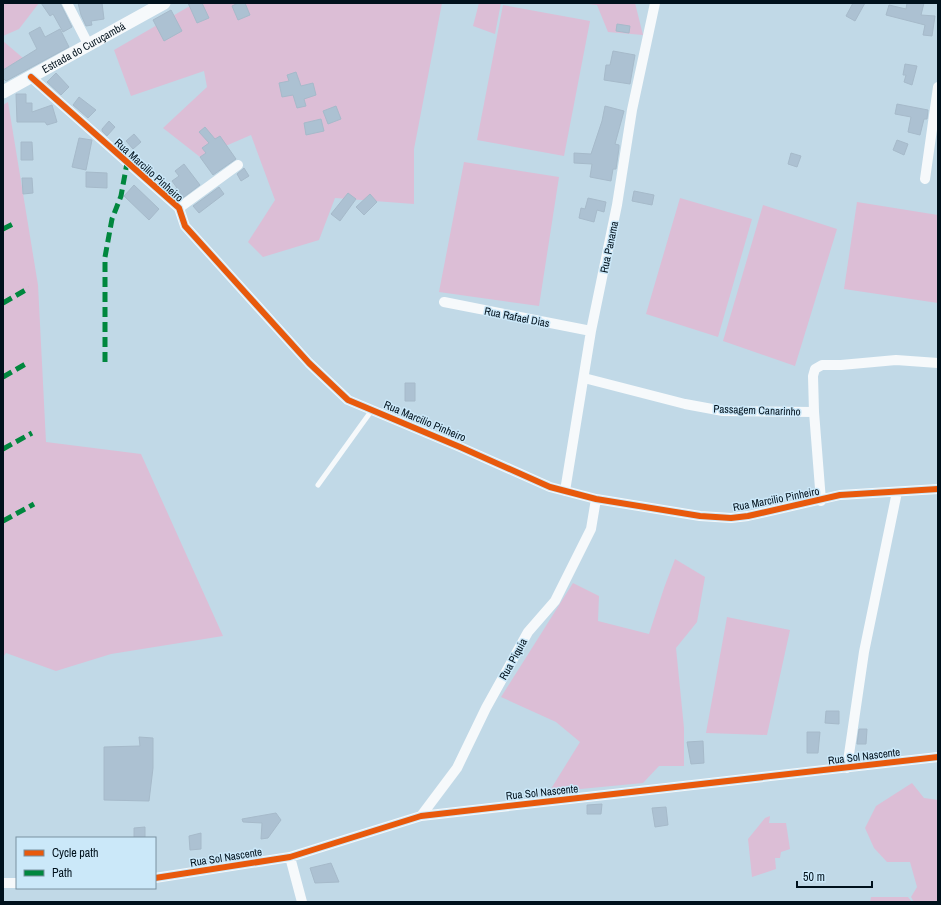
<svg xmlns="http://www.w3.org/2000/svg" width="941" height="905" font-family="'Archivo Narrow',sans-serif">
  <rect width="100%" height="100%" fill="#c1d9e7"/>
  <path fill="#dcbed6" d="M3 3H39L19 29 3 36Z
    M195 3H442L414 149V204L335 198 319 240 263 257 248 242 275 200 251 135 200 157 163 128 207 87 204 71 131 96 114 50Z
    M479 3H501L495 34 473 26Z
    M580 3H635L643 35 608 32 597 5Z
    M503 5 590 21 564 156 477 140Z
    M3 41 23 58 3 70Z
    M8 102 38 285 46 442 141 454 223 636 111 654 56 671 6 653 3 657V105Z
    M464 162 559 177 539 306 439 292Z
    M680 198 752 219 718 337 646 314Z
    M857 202 938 215V303L844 289Z
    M763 205 837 229 795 366 723 341Z
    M675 559 705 577 697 622 676 648 684 728V766H659L643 783 549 792 580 742 556 722 501 697 573 583 599 596 598 621 649 634 664 588Z
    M727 617 790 630 767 735 706 733Z
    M912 783 924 798 938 800V902H914L911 897 917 887 910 862H887L874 848 865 828 876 806Z
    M770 816 769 823H786L790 849 781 852 780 858H775L776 869 752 877 748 839 765 818Z
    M871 897H908L912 902H870Z"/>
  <path fill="#acc1d2" stroke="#a6baca" d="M41 3H60L72 27 63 32 53 14 50 16Z
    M78 3H102L104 19 91 21 92 25 86 26 81 15Z
    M188 3H202L209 18 197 23Z
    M238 3H245L250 15 238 20 232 6Z
    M853 3H865L855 21 846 16Z
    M907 3H924L921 15 935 16 932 36 923 35 925 25 886 15 889 5 906 9Z
    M171 10 182 31 164 41 153 20Z
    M617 24 630 26 629 33 616 31Z
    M40 27 45 37 60 29 69 47 6 81 3 78V70L37 49 29 33Z
    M613 51 635 55 630 84 604 80 606 65H610Z
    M905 64 917 66 912 85 904 82 906 75H903Z
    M296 72 301 86 313 83 316 95 304 99 306 106 297 108 293 95 282 97 279 83 289 81 287 75Z
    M56 73 69 87 61 95 47 82Z
    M16 94H26V103H32V112L52 105 57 122 47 125 45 122H17Z
    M79 97 96 110 88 118 73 105Z
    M897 104 928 110 927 119H924L920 135 908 132 911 117 895 114Z
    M336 106 341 119 328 124 323 111Z
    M605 106 624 111 615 144 619 145V148L616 169H613L611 181 590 177 592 164 574 163V153L591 154 602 121Z
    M321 119 324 131 306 135 304 123Z
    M109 121 115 127 107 136 102 131V129Z
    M205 127 215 139 220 136 236 159 213 175 200 157 206 153 202 148 209 143 199 132Z
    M134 134 141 142 133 149 126 141Z
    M79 138 92 140 86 170 72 167Z
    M897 140 908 144 904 155 893 150Z
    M21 142H32L33 160H21Z
    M791 153 801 156 797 167 788 164Z
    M184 164 200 185 180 200 173 191 177 188 172 181 179 176 175 171Z
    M244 168 249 176 241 181 237 174Z
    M86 172 107 173V188L86 187Z
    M22 178H32L33 193 23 194Z
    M134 185 159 209 149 220 124 196Z
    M219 187 224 194 199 213 193 206Z
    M634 191 654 195 652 205 632 201Z
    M348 193 356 199 340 221 331 214Z
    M370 194 377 202 364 215 356 207Z
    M588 198 606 202 604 212 597 210 594 222 579 218 581 208 585 209Z
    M405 383H415V401H405Z
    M826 711H839V724L825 723Z
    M859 729H867L866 744H857Z
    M807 732H820L818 753H807Z
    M139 737 153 738V768L149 801 104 800V747L140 746Z
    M703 741 704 763 691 764 687 742Z
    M602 804 601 814H587V805Z
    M666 807 668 825 655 827 652 808Z
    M276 813 281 820 268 838 261 839 262 823 243 822 242 819Z
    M145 827V838H134V828Z
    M201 833V849L190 850 189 836Z
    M331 863 339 882 315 883 310 868Z"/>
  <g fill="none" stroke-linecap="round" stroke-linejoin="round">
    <path stroke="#f6f9fb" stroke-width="5" d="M318 485 372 410"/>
    <path stroke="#f6f9fb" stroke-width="10" d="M67 3 88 44
      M31 77 179 208 185 226 309 363 348 400 460 447 550 487 596 499 700 516 731 518 748 516 840 495 938 489
      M925 179 938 87
      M179 208 238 165
      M444 302 591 331
      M584 378 685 404 723 411 814 412 813 376 815 369 822 365H841L896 360 938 363
      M814 412 821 501
      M565 491 591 331 617 205 632 110 655 3
      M847 768 864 652 897 492
      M421 816 457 768 486 708 528 632 555 601 591 529 596 499
      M290 857 302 902
      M155 878 290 857 421 816 938 757
      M3 883H17"/>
    <path stroke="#f6f9fb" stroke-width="13" id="s1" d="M3 92 164 3"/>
    <path stroke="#00873e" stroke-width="5" stroke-dasharray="10 5" stroke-linecap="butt" d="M3 229 13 224
      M3 303 29 288
      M105 362V257L112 219 121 196 127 163
      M3 377 29 362
      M3 449 32 433
      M3 521 34 504"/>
    <g stroke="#cbe8f9" stroke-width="8">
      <path id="cycleway" d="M31 77 179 208 185 226 309 363 348 400 460 447 550 487 596 499 700 516 731 518 748 516 840 495 938 489
        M155 878 290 857 421 816 938 757"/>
    </g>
    <use href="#cycleway" stroke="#e8590c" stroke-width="6"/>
  </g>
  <g text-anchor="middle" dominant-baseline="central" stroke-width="3" stroke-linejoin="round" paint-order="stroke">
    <g font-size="11" fill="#00111c" stroke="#cbe8f9">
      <text stroke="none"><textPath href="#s1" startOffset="92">Estrada do Curuçambá</textPath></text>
      <text transform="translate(149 170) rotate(42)">Rua Marcilio Pinheiro</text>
      <text transform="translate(609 247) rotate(-78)">Rua Panama</text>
      <text transform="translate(517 317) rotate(11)">Rua Rafael Dias</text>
      <text transform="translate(757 410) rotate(2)">Passagem Canarinho</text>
      <text transform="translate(425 421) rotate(23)">Rua Marcilio Pinheiro</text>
      <text transform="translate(776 499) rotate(-11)">Rua Marcilio Pinheiro</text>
      <text transform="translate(513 659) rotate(-61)">Rua Piquia</text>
      <text transform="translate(864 756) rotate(-7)">Rua Sol Nascente</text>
      <text transform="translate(542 792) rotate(-6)">Rua Sol Nascente</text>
      <text transform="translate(226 857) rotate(-9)">Rua Sol Nascente</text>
    </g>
  </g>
  <rect width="941" height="905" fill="none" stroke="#00111c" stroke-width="8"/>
  <rect x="16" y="837" width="140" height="52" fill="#cbe8f9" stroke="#7a92a1"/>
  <rect x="24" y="850" width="20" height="6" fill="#e8590c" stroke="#7a92a1"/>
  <text x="52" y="857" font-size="12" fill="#00111c">Cycle path</text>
  <rect x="24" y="870" width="20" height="6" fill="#00873e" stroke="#7a92a1"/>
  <text x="52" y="877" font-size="12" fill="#00111c">Path</text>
  <path d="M797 881v6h75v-6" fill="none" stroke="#00111c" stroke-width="2"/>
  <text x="803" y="881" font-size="12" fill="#00111c" stroke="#cbe8f9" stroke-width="3" paint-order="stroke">50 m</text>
</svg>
